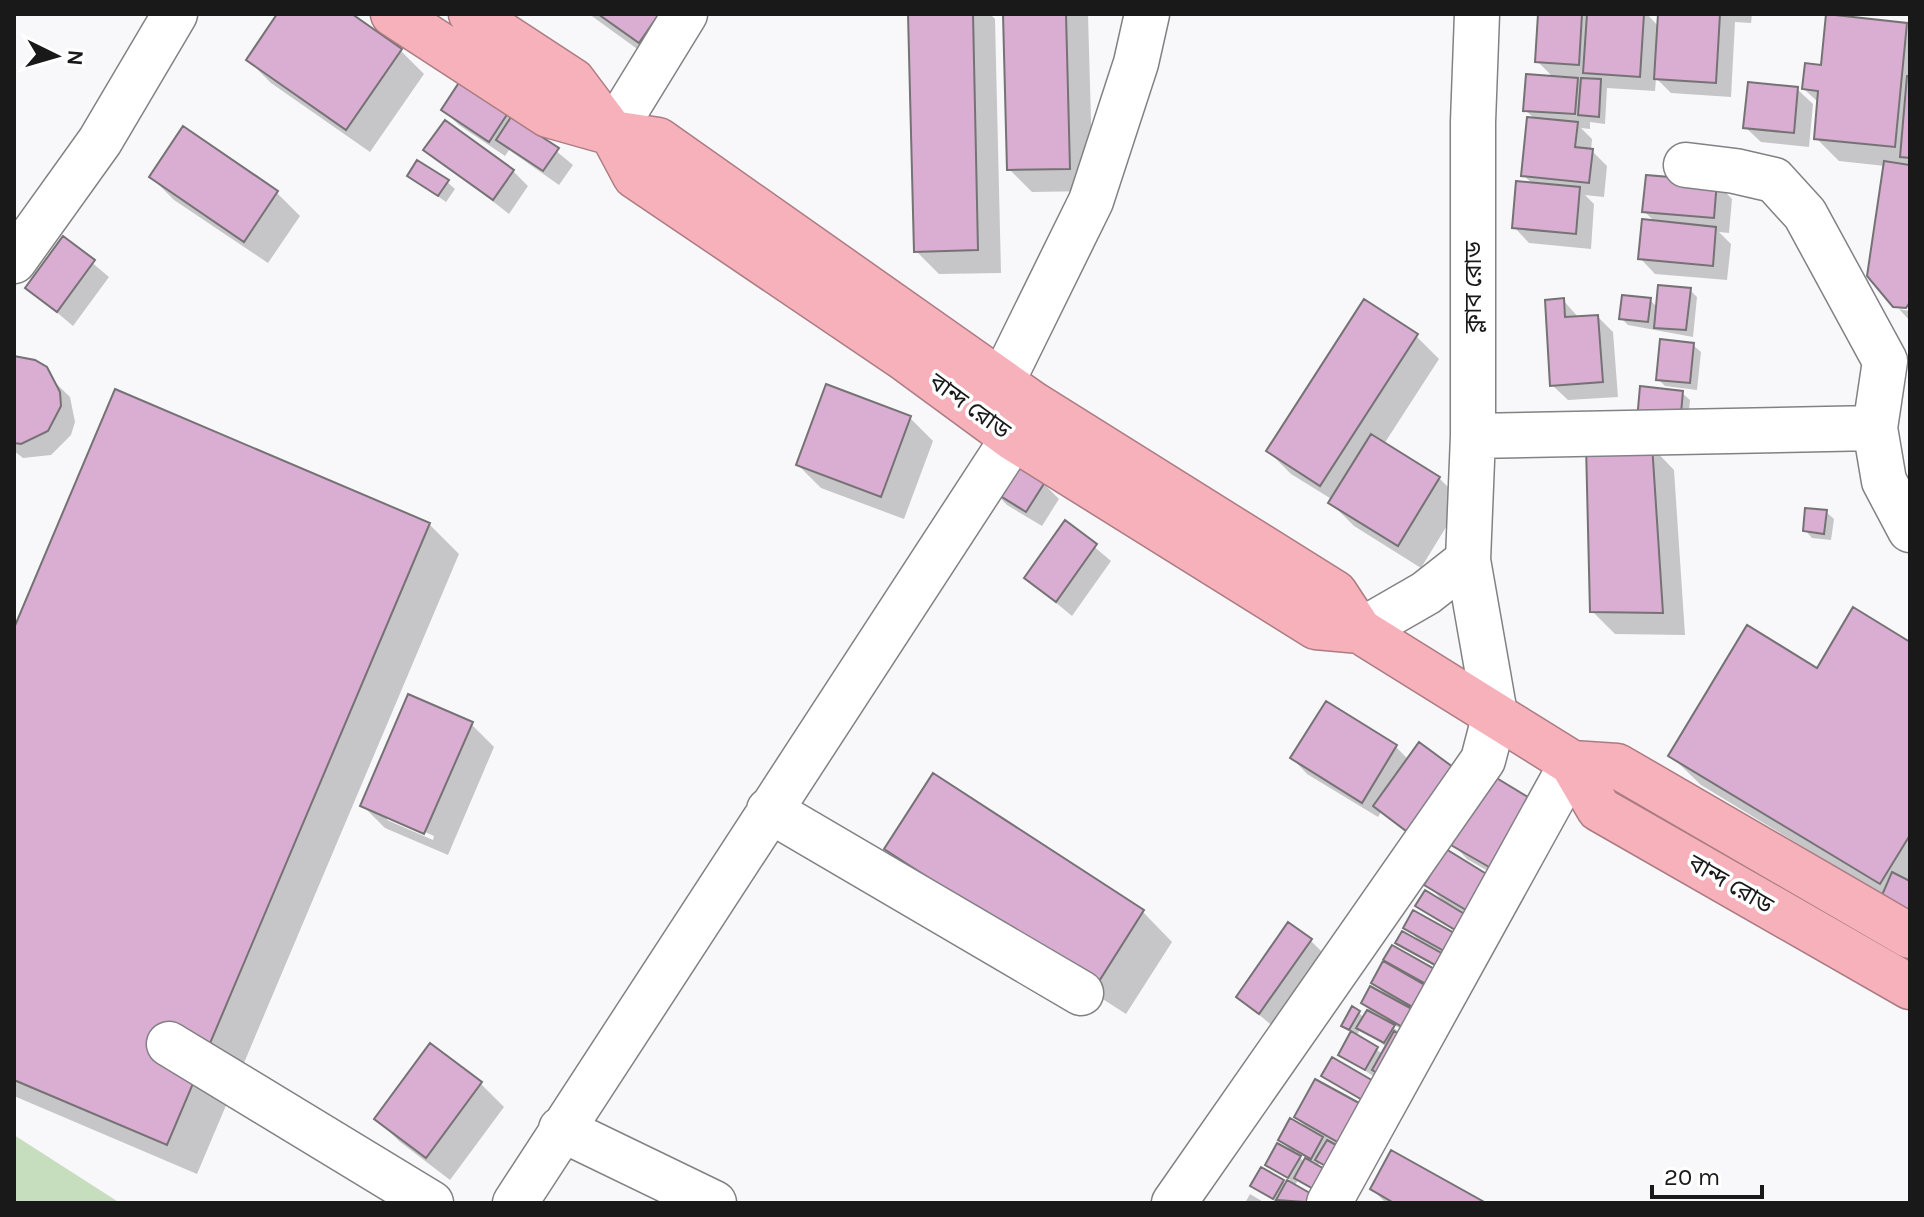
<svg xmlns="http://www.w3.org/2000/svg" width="1924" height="1217" font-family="Karla,'Noto Sans Bengali',sans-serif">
  <rect width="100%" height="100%" fill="#f8f7fa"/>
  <path fill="#c6ddbe" d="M14 1135 120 1203H14Z"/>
  <path fill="#0003" fill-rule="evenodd" d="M280 14H348L401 51 424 74 370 152 271 83 248 60Z
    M589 14H709L669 72Z
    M910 14H990L995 19 1001 273 939 274 916 251Z
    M1005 14H1088L1093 191 1032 192 1009 169Z
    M1540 14H1647L1659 27 1660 15 1649 14H1752L1751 23 1735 22 1731 97 1671 93 1656 78 1655 91 1607 88 1605 124 1590 122V129L1581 128 1592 139 1591 150 1607 166 1604 197 1585 195 1594 204 1591 249 1529 243 1514 227 1533 184 1523 175 1535 119 1525 110 1554 78 1537 61Z
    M1906 25 1910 28V307L1895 305 1885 166 1839 161 1816 138 1819 103 1804 89 1823 67Z
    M1797 89 1813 104 1809 147 1761 142 1745 127Z
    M443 110 509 112 573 165 559 185 509 150 505 156 459 125Z
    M183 129 277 193 300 216 268 263 174 200 151 177Z
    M426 149 513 171 528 186 509 214Z
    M409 176 447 182 455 189 446 202Z
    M1717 183 1732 199 1729 233 1719 232 1731 244 1727 280 1655 274 1640 258 1656 223 1644 211Z
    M64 239 109 277 73 326 28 288Z
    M1690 290 1697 297 1693 337 1628 325 1621 318 1650 300 1658 308Z
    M1563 300 1579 318 1598 317 1613 332 1618 397 1568 400 1552 385Z
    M1899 309 1910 311V321Z
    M1416 336 1439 359 1384 444 1439 478 1462 501 1421 568 1354 526 1331 503 1333 500 1291 474 1268 451Z
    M1693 345 1701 352 1697 390 1665 386 1658 379Z
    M14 359 34 362 70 397 75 422 71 435 51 455 23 458 14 451Z
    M1682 393 1690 400 1687 430 1647 427Z
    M910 418 933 441 904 519 821 488 798 465Z
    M1651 446 1674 470 1685 635 1615 634 1592 611Z
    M1044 484 1059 499 1042 526 1007 505 992 489Z
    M1826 512 1834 519 1831 540 1812 538 1805 530Z
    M1066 523 1111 561 1072 616 1026 578Z
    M429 524 459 554 197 1174 14 1096V633Z
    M1910 644V923L1884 896 1701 785 1671 756 1818 670Z
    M1326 703 1396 747 1409 760 1431 851 1381 812 1378 817 1307 774 1292 758Z
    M471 724 494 747 448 855 385 828 362 805ZM387 815 434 836 433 840 387 820Z
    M1491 777 1512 885 1467 859 1452 843Z
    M887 849 1143 912 1172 942 1126 1014 916 879Z
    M1492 880 1470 940 1418 906 1444 902 1427 884Z
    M1406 928 1462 940 1454 977 1398 942 1420 941Z
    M1310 940 1326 956 1275 1028 1238 997Z
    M1392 948 1432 990 1419 1037 1389 1023 1401 1034 1373 1076 1340 1054 1352 1034 1344 1025 1358 1012 1364 1018 1369 1009 1363 1003 1387 996 1373 982 1394 968 1385 960ZM1360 1029 1387 1047 1383 1054 1356 1037Z
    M431 1046 481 1084 504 1107 450 1180 399 1141 376 1118Z
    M1332 1060 1379 1111 1323 1076Z
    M1369 1111 1325 1167 1320 1162 1317 1167 1332 1201 1298 1180 1294 1187 1322 1203H1278L1253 1186 1283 1182 1287 1186 1290 1180 1267 1164 1293 1152 1280 1140 1308 1129 1296 1117ZM1295 1151 1307 1158 1305 1163 1295 1152Z
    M1372 1189 1482 1203H1386Z
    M1250 1194 1265 1203H1245Z"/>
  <path fill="#daadd2" stroke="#757274" stroke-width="2" d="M277 14H352L402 49 346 130 246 60Z
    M598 14H659L639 43Z
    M908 14H973L978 250 914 252Z
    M1003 14H1066L1070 169 1007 170Z
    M1538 14H1582L1579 65 1535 62Z
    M1587 14H1644L1640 77 1583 73Z
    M1658 14H1720L1716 83 1654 79Z
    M1826 14 1907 23 1895 147 1814 139 1818 91 1802 89 1805 63 1821 65Z
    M1526 74 1578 78 1575 114 1523 111Z
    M1907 76H1910V158L1900 157Z
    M462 78 510 110 489 142 441 110Z
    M1581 78 1601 79 1599 117 1578 115Z
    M1748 82 1798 87 1794 133 1743 128Z
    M511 117 559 148 543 171 496 140Z
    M1527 117 1578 122 1575 147 1593 149 1589 183 1521 176Z
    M445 120 514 170 493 200 423 150Z
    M183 126 278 191 244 242 149 177Z
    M417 160 449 180 438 196 407 176Z
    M1884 161 1910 165V302L1906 308 1893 307 1867 276Z
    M1646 175 1717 181 1714 218 1642 212Z
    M1516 181 1580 187 1576 234 1512 228Z
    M1642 219 1716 227 1713 266 1638 259Z
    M63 236 95 260 57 312 25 288Z
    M1658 285 1691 288 1686 330 1654 328Z
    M1622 295 1651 298 1648 322 1619 319Z
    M1564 298 1565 317 1598 315 1603 382 1550 386 1545 300Z
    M1364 299 1418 334 1320 486 1266 451Z
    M1660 339 1694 343 1690 383 1656 380Z
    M14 356 35 360 47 367 60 392 61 406 48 431 21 444 14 443Z
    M826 384 911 416 881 497 796 465Z
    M1640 386 1683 391 1680 424 1637 420Z
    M115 389 430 523 167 1145 14 1080V628Z
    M1371 434 1440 477 1398 546 1328 503Z
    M1652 444 1663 613 1590 612 1586 445Z
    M1008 459 1045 482 1026 512 989 489Z
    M1805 508 1827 510 1824 534 1803 531Z
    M1065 520 1097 544 1056 602 1024 578Z
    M1853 607 1910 642V835L1880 884 1668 756 1747 625 1817 668Z
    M408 694 473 722 424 834 360 806Z
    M1326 701 1397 745 1362 803 1290 758Z
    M1419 742 1461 773 1414 837 1373 806Z
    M933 773 1144 910 1096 986 884 849Z
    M1490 774 1536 802 1496 871 1449 844Z
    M1446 849 1493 878 1471 913 1424 885Z
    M1892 872 1910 881V916L1879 902Z
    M1425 890 1471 918 1462 934 1415 906Z
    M1413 910 1463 938 1453 956 1403 928Z
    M1288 922 1312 939 1259 1014 1236 997Z
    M1402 931 1452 959 1446 971 1395 943Z
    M1392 945 1445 975 1437 990 1383 960Z
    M1383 961 1435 991 1423 1013 1371 983Z
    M1370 986 1421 1014 1411 1032 1361 1003Z
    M1352 1006 1360 1011 1349 1030 1341 1026Z
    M1367 1010 1395 1025 1384 1043 1356 1028Z
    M1351 1031 1378 1047 1365 1070 1338 1055Z
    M1394 1031 1409 1040 1387 1079 1372 1070Z
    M430 1043 482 1082 426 1158 374 1119Z
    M1332 1057 1382 1086 1371 1105 1321 1076Z
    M1315 1079 1370 1109 1348 1148 1294 1117Z
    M1290 1118 1323 1137 1311 1159 1278 1140Z
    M1327 1140 1347 1151 1336 1172 1315 1160Z
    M1277 1143 1301 1156 1288 1178 1265 1165Z
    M1391 1150 1486 1203H1394L1370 1189Z
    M1305 1158 1335 1175 1324 1195 1294 1178Z
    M1261 1167 1284 1180 1273 1199 1250 1186Z
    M1287 1180 1322 1200 1320 1203 1276 1200Z"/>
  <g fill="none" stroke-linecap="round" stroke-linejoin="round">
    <g stroke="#828184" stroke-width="47">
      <path id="minor" d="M612 133 685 14
        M1686 165 1735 171 1774 180 1805 214 1885 361 1875 428 1884 481 1910 530
        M14 261 100 141 175 14
        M1002 382 1091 201 1136 63 1147 14
        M1473 436 1875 428
        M1360 631 1426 593 1468 560
        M769 810 1081 993
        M169 1044 431 1203
        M561 1129 714 1203
        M515 1203 1013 438
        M1174 1203 1483 760 1495 714 1468 560 1473 436V122L1477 14
        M1329 1203 1572 763"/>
    </g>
    <g stroke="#aa7c82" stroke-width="47">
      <path id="highway" d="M393 14 548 115 612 133 635 176 904 358 1013 438 1316 627 1360 631
        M471 14 573 81 612 133 658 140 1033 404 1335 593 1360 631 1572 763 1599 809 1910 987
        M1572 763 1617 766 1910 936"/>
    </g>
    <use href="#minor" stroke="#fff" stroke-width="44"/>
    <use href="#highway" stroke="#f7b1ba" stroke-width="44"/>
  </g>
  <g text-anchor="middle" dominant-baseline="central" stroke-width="7" stroke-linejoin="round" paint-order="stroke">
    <g font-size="24" fill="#1a191a" stroke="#fff">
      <text transform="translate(1473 287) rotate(-90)">ক্লাব রোড</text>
      <text transform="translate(970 406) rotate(36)">বান্দ রোড</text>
      <text transform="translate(1731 884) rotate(30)">বান্দ রোড</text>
    </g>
  </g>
  <rect width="1924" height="1217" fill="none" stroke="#1a191a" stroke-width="32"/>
  <g transform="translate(56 56) rotate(95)" stroke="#ffffff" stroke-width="6" paint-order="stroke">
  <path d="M0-6L14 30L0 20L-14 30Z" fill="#1a191a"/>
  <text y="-12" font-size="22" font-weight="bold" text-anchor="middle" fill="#1a191a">N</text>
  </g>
  <path d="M1652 1185v12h110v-12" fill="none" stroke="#1a191a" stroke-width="4"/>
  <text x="1664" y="1185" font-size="24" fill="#1a191a" stroke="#ffffff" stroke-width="6" paint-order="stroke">20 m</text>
</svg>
